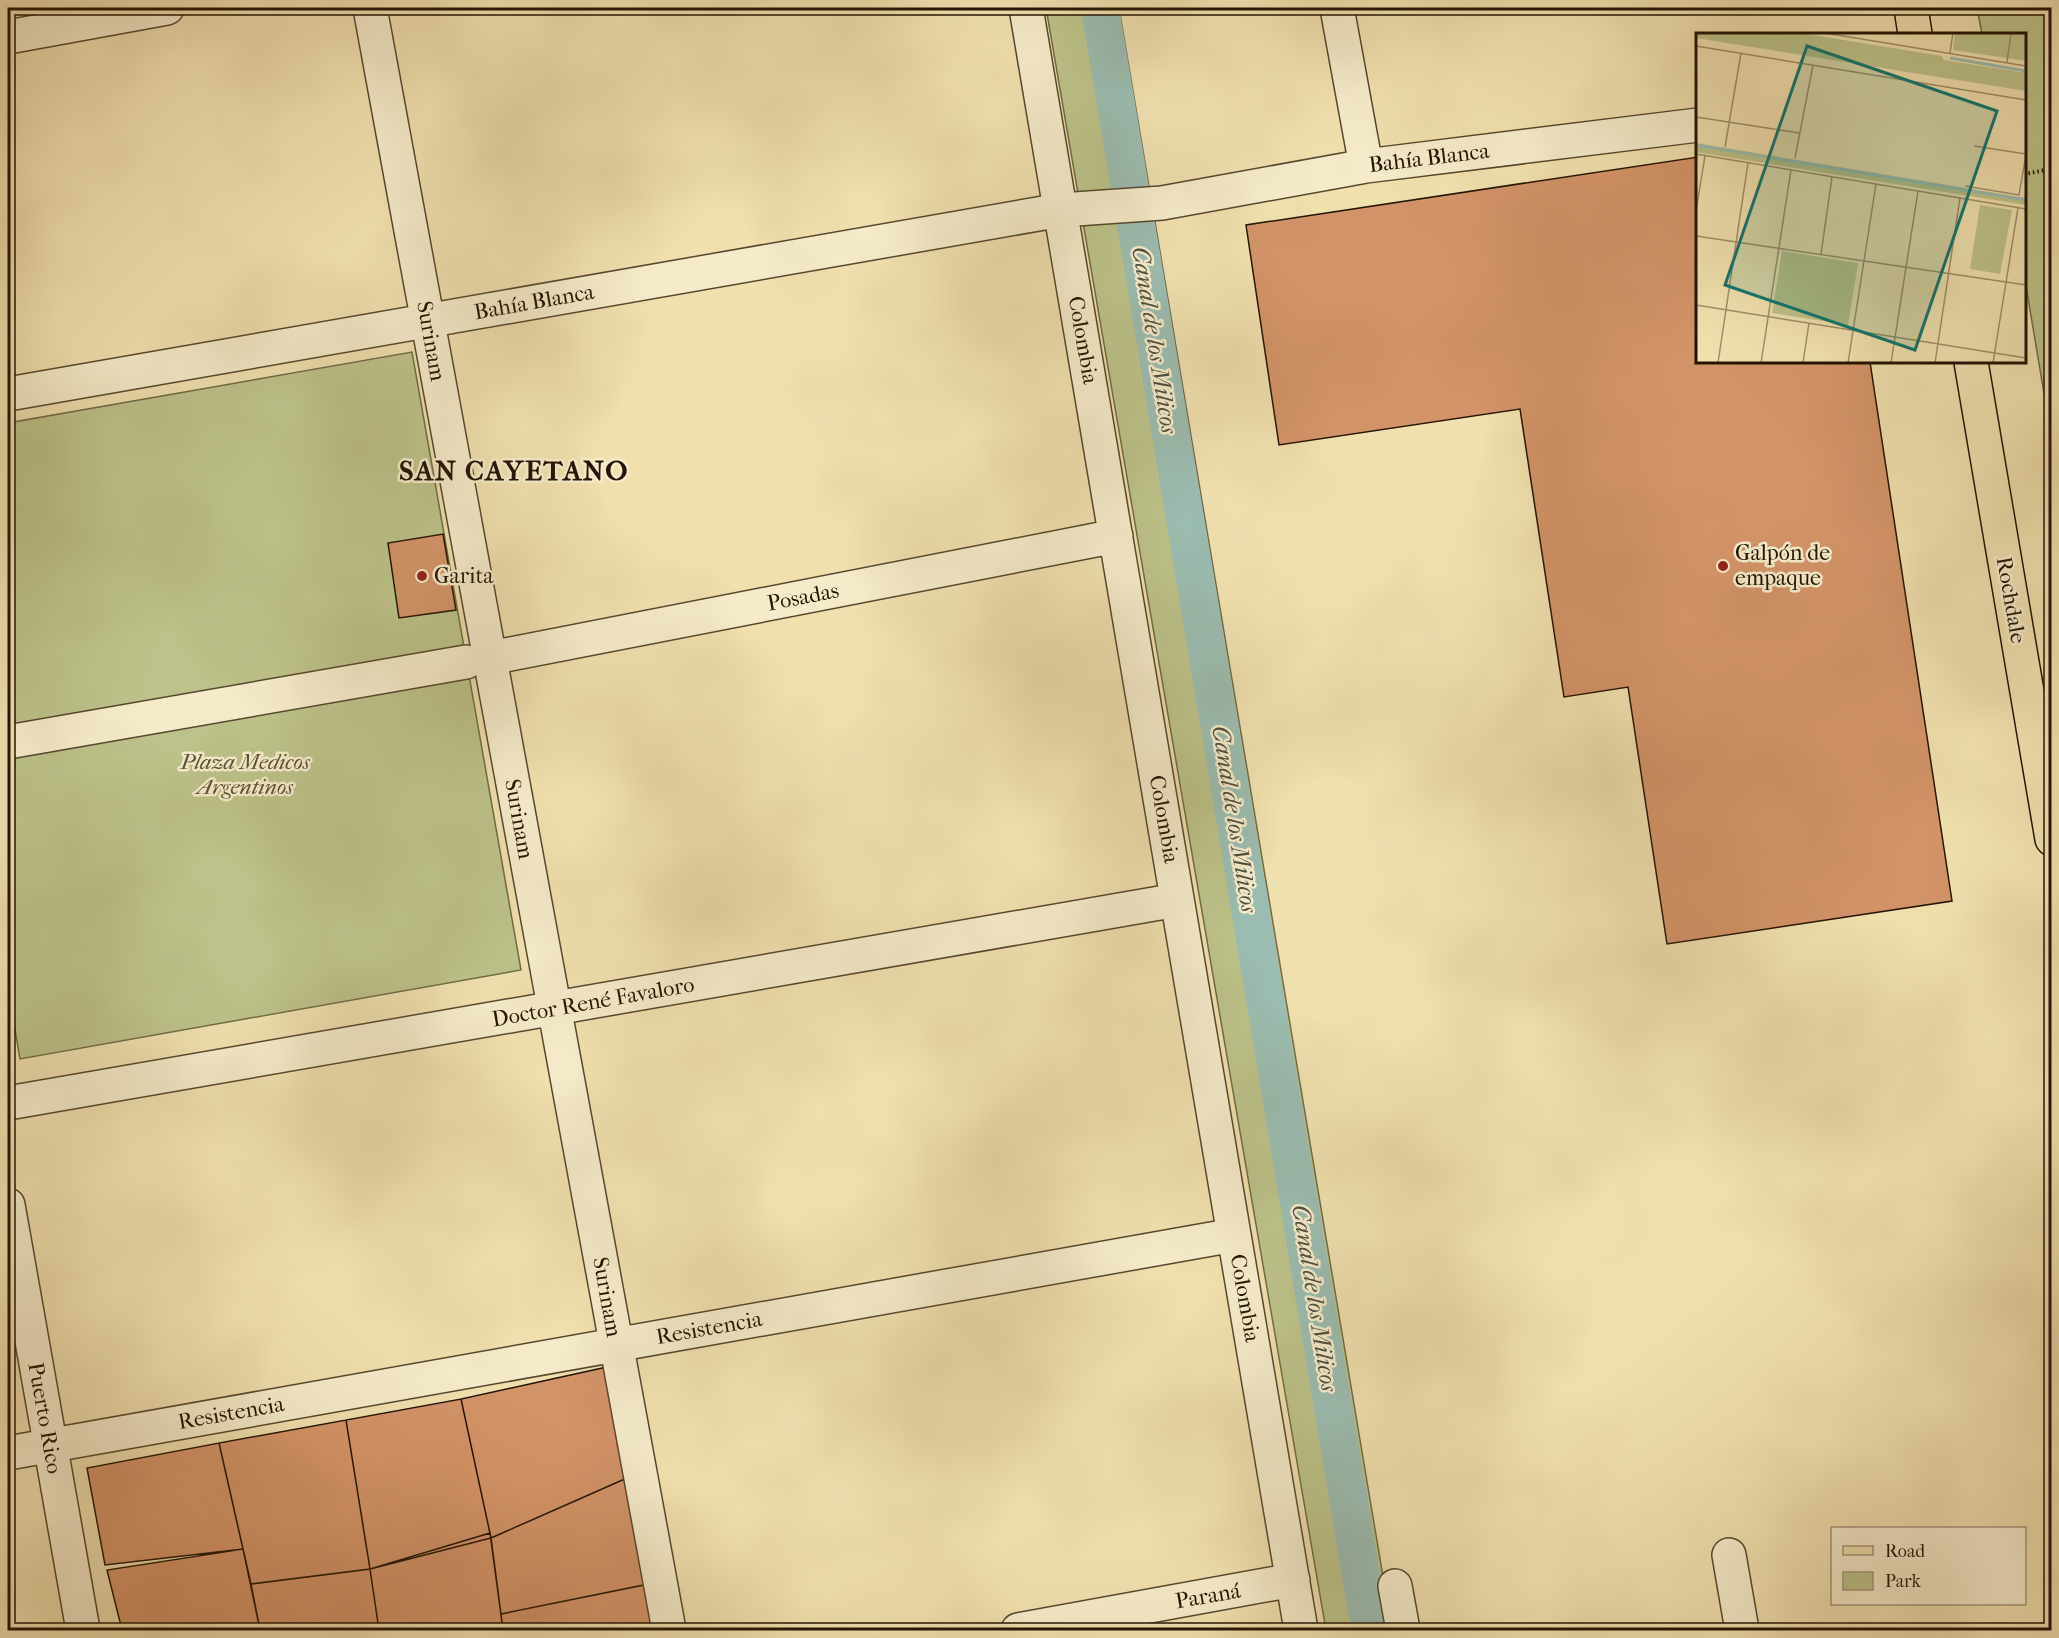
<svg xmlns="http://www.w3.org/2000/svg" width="2059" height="1638" font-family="'IM FELL French Canon',serif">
  <rect width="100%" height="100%" fill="#f0e0ae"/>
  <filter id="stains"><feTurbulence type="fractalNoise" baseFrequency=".00333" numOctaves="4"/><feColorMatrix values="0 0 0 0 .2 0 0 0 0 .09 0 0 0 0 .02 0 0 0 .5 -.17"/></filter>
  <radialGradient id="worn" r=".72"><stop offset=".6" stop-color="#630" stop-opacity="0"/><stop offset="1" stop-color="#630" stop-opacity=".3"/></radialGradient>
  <path fill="#bcc289" stroke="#706b46" stroke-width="1.5" d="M1046 8H1119L1392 1630H1326Z
    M1977 8H2051V435L2025 280 2024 34H1982Z
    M412 352 521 970 20 1059 8 988V423Z"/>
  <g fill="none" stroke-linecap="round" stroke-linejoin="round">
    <path stroke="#9bbcb0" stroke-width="38" d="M1100 8 1370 1630"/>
  </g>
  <path fill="#d39368" stroke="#231404" stroke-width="1.5" d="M1698 157V362H1870L1952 901 1667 944 1628 687 1564 697 1520 409 1279 445 1246 225Z
    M443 534 456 610 399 618 388 543Z
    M607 1367 627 1478 491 1538 461 1399Z
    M461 1399 491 1538 370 1569 346 1420Z
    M346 1420 370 1569 251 1584 219 1443Z
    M219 1443 243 1549 105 1565 87 1468Z
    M627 1478 644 1585 501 1614 491 1538Z
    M490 1533 503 1630H379L370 1569Z
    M243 1549 260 1630H122L107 1570Z
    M370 1569 379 1630H260L251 1584Z
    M644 1585 653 1630H503L501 1614Z"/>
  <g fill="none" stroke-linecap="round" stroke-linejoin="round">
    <g stroke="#56472e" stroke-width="36">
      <path id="minor" d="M370 8 669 1630
        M1026 8 1301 1630
        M1337 8 1366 166
        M8 37 167 8
        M8 394 1061 210 1162 203 1366 166 1698 125
        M490 658 1116 536
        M8 742 466 662
        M8 1103 1177 900
        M8 1205 83 1630
        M8 1453 1234 1235
        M1729 1555 1742 1630
        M1395 1586 1403 1630
        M1018 1630 1293 1580"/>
    </g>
    <g stroke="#231404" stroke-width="36">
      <path id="major" d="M1911 8 1915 34
        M1971 362 2052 839"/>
    </g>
    <path stroke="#231404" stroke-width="4" stroke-dasharray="1.5 3" stroke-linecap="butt" d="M2024 174 2052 169"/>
    <use href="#minor" stroke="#f5ebca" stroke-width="33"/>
    <use href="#major" stroke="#f0e0ae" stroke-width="33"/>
  </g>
  <g fill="#8f2418" stroke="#f5ebca" stroke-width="2">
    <circle cx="1723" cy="566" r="6"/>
    <circle cx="422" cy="576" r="6"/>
  </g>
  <g text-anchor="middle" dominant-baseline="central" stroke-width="5" stroke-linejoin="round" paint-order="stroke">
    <g font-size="22" fill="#231404" stroke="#f5ebca">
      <text transform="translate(1429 158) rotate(-7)">Bahía Blanca</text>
      <text transform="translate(534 302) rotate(-10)">Bahía Blanca</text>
      <text transform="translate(1083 340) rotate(80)">Colombia</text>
      <text transform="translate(431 341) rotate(80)">Surinam</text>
      <text transform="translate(803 597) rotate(-11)">Posadas</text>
      <text transform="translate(2011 600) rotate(80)">Rochdale</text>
      <text transform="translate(519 819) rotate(80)">Surinam</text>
      <text transform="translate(1164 819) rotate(80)">Colombia</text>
      <text transform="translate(593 1002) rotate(-10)">Doctor René Favaloro</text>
      <text transform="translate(607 1297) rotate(80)">Surinam</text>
      <text transform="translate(1245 1298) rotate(80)">Colombia</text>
      <text transform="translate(709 1328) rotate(-10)">Resistencia</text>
      <text transform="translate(231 1413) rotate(-10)">Resistencia</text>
      <text transform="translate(45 1418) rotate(80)">Puerto Rico</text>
      <text transform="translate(1208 1596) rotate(-10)">Paraná</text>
    </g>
    <g font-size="22" fill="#231404" stroke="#f5ebca" text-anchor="start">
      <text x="1735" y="553">Galpón de<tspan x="1735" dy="25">empaque</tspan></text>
      <text x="434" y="576">Garita</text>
    </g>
    <g font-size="22" font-style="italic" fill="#595133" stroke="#f5ebca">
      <text x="245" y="762">Plaza Medicos<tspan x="245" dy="25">Argentinos</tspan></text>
    </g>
    <g font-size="24" font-style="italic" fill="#4d4f40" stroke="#f5ebca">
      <text transform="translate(1155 340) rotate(81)">Canal de los Milicos</text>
      <text transform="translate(1235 819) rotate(81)">Canal de los Milicos</text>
      <text transform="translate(1315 1298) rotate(81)">Canal de los Milicos</text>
    </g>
    <g font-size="28" font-weight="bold" letter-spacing="1.5" fill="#231404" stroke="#f5ebca">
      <text x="514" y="470">SAN CAYETANO</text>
    </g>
  </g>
  <g transform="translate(1696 33)">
    <rect width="330" height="330" fill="#f0e0ae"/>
    <path d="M0 0H105L246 23 248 27 330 40V58L0 5ZM259 0H330V28L257 17ZM0 110 330 165V172L0 119ZM284 172 316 177 304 241 274 236ZM86 218 162 230 152 292 76 280Z" fill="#bcc289"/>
    <path fill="none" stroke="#9bbcb0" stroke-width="3" d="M254 25 330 38M0 112 330 167"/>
    <path fill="none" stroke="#9e8e6a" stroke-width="1.5" d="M129 0 330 33M0 13 330 67M254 20 257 0M311 29 315 0M0 84 103 100M278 113 330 121M29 114 45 20M0 121 330 176M99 125 117 32M269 153 323 162 330 122M0 178 9 123M0 203 330 252M125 221 136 144M0 272 330 325M22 330 52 130M65 330 95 137M107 330 113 290M152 330 180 151M195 330 222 158M239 330 264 165M297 330 322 175"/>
    <path fill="#0f766e" fill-opacity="0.15" stroke="#0f766e" stroke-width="3" d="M111 13 301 78 219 317 29 252Z"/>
    <rect width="330" height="330" fill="none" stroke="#231404" stroke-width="3"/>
  </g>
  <rect width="2059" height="1638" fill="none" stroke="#f0e0ae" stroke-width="30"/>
  <rect x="9" y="9" width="2041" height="1620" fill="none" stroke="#231404" stroke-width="3"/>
  <rect x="15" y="15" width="2029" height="1608" fill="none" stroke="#231404" stroke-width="1.5"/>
  <rect x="1831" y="1527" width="195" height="78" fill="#f5ebca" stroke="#a1957b" stroke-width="1.5"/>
  <rect x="1843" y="1546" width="30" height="9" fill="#f0e0ae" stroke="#a1957b" stroke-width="1.5"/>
  <text x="1885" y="1557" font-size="18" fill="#231404">Road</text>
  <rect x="1843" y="1572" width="30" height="18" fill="#bcc289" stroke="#a1957b" stroke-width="1.5"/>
  <text x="1885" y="1587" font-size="18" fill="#231404">Park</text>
  <rect width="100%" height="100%" filter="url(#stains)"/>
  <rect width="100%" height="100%" fill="url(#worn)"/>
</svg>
